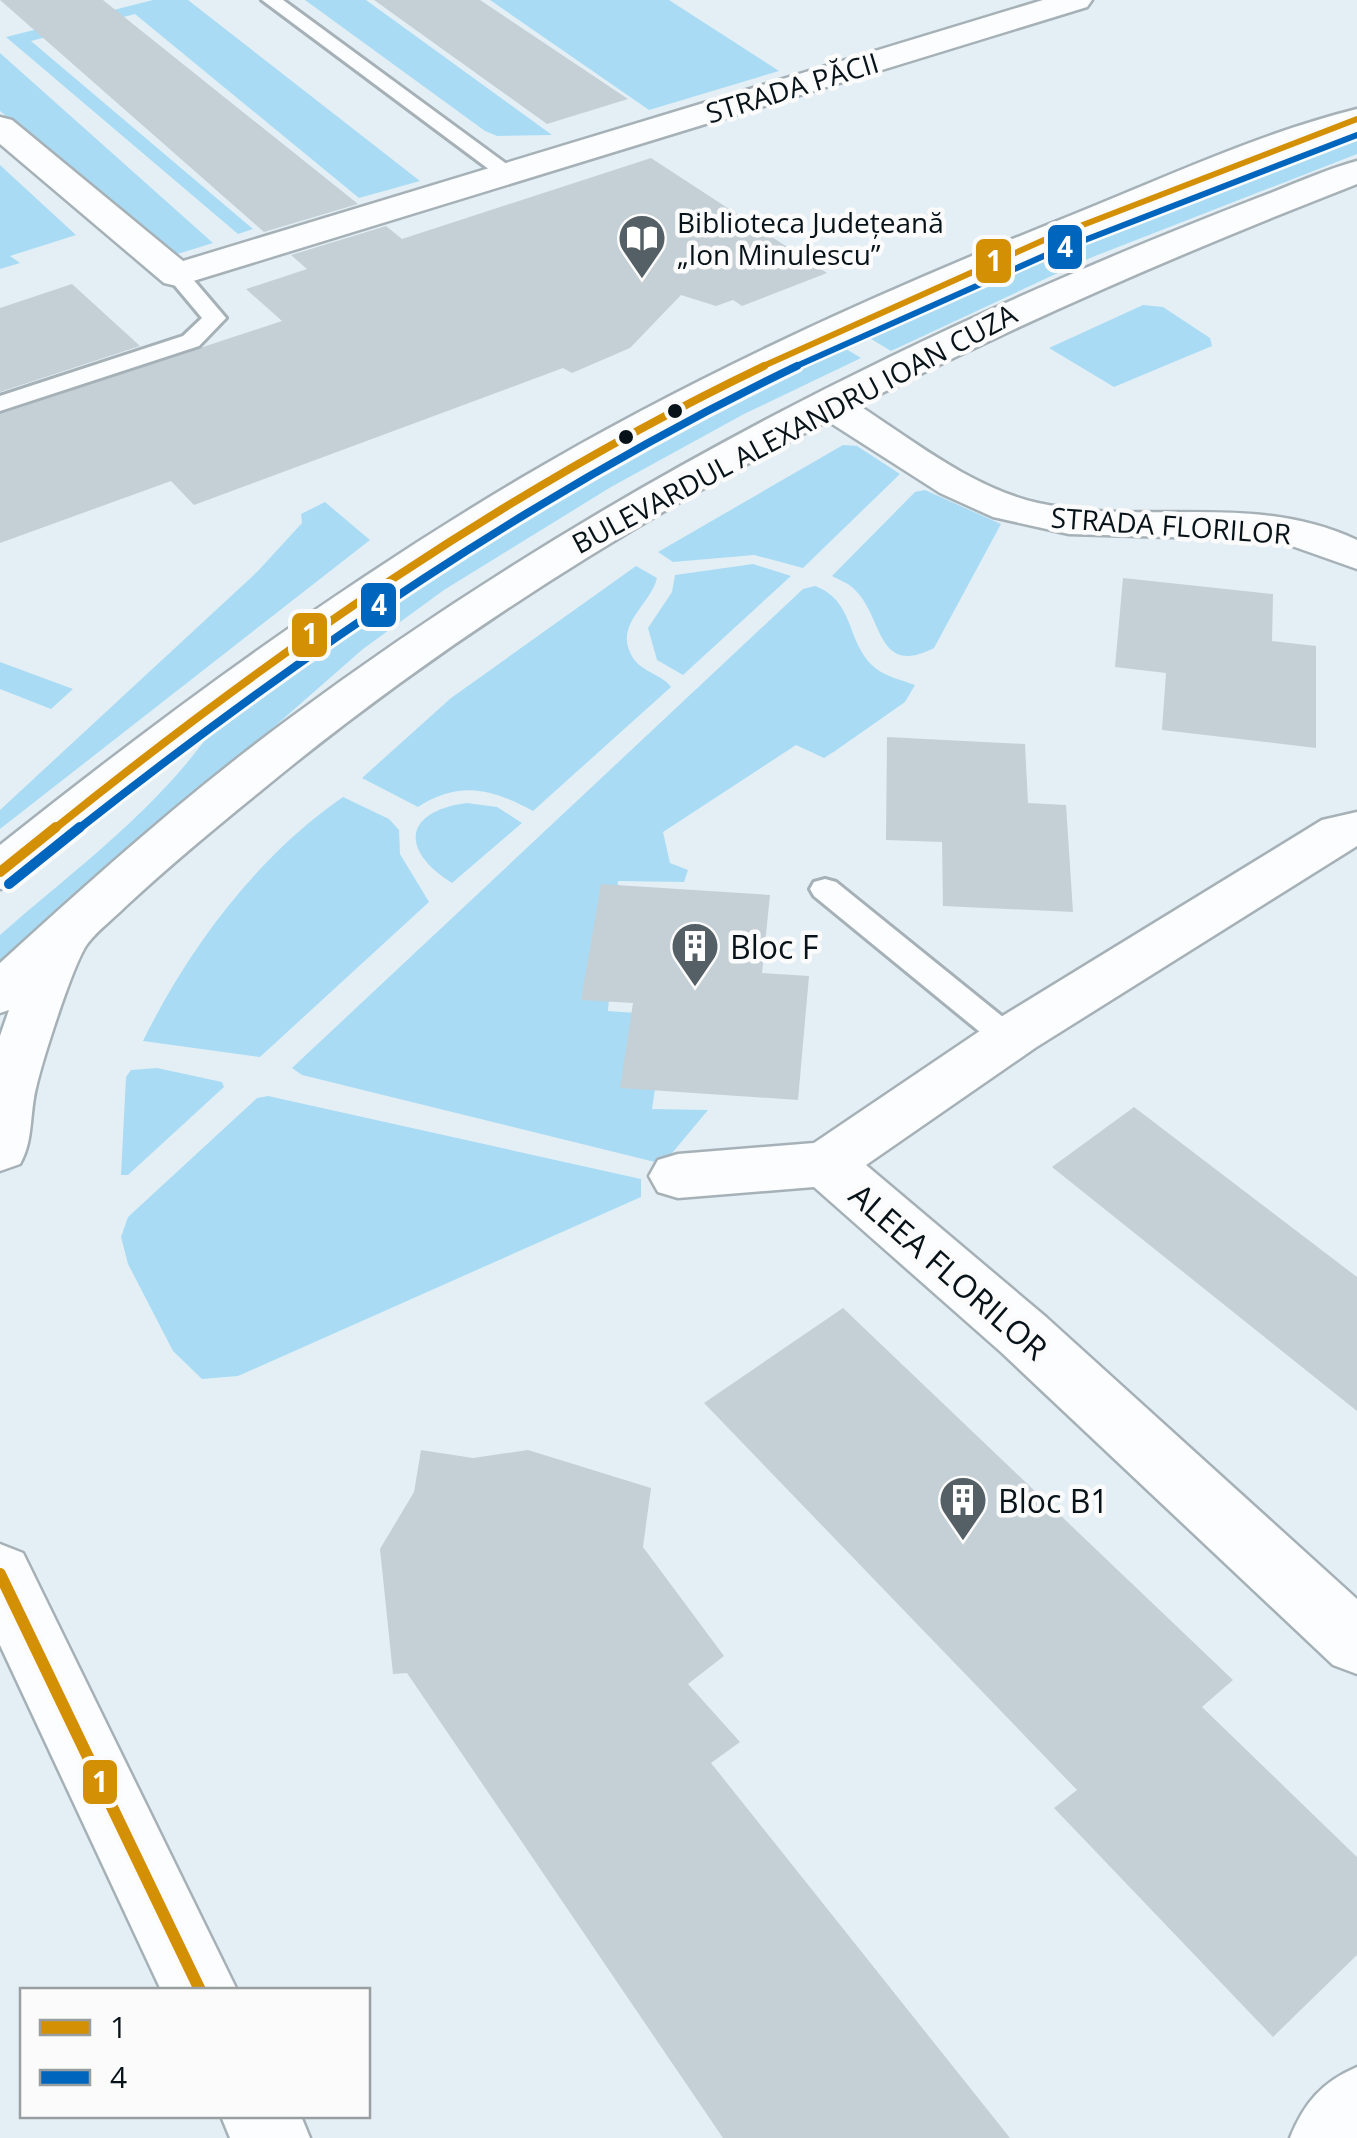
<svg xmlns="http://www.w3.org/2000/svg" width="1357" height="2138" font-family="'Open Sans',sans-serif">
  <rect width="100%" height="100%" fill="#e4eff5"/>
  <path fill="#a9dcf4" d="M153 0H188L420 181 359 198 135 14 31 41 253 229 238 234 6 37Z
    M305 0H366L552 135 497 136 485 131Z
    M490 0H669L779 71 649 110Z
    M0 53 213 243 171 256 0 111Z
    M1357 128V154L1090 258 891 351 858 331 945 291Z
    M0 165 76 235 10 256 20 263 0 269Z
    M1143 305 1163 307 1210 338 1212 346 1114 387 1049 348Z
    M833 341 861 358 744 414 611 487 444 590 363 649 0 967V935C80 865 172 799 227 707L516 506Z
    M843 445 857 446 900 474 803 568 754 555 673 562 658 552Z
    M925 490 1001 524 934 648C875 678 884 615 853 588 848 583 839 580 832 576L915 492Z
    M325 502 370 540 0 829V810L257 572 302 523 301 514Z
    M753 564 791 576 683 675 657 660 648 628 672 592 675 575Z
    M636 566 657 578C651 605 612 625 633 658 642 672 663 675 671 687L533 811C492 789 460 780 418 807L362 778 451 698Z
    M815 586C855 601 846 641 873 666 883 676 902 680 915 685L905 702 835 751 824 758 796 745 663 832 670 863 688 870 684 882 618 881 608 1011 666 1015 652 1109 708 1110 663 1164 302 1075 292 1068 803 589Z
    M0 662 73 689 51 709 0 689Z
    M343 797 389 819 399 830 400 854 429 902 260 1057 143 1041C188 949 257 856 343 797Z
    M467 803 497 807 522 823 452 883C399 850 404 811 467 803Z
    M157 1068 222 1082 224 1087 128 1175H121L126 1077 131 1070Z
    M268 1096 641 1179V1197L238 1376 202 1379 173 1351 128 1264 121 1237 128 1217 257 1098Z"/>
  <path fill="#c4d0d6" d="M0 0H103L358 204 264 232Z
    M374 0H480L628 99 547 124Z
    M651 158 827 273 742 306 733 300 716 306 681 295 630 348 572 373 563 368 194 505 171 481 0 543V414L282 321 246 289 307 269 291 255 386 226 402 239Z
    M72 284 140 346 0 392V308Z
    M1123 578 1273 594 1272 641 1316 646V748L1162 730 1166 673 1115 667Z
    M887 737 1025 744 1028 803 1066 805 1073 912 943 906 942 842 886 840Z
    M601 884 770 895 762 973 809 976 798 1100 620 1088 633 1003 581 1000Z
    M1134 1107 1357 1277V1411L1052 1167Z
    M843 1308 1233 1680 1202 1707 1357 1857V1955L1273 2037 1054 1808 1077 1790 704 1403Z
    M421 1450 473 1458 528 1450 651 1488 643 1547 724 1656 688 1684 740 1742 711 1763 1010 2138H723L407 1673 393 1674 380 1549 414 1492Z"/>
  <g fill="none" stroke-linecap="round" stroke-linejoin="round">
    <g stroke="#a6b1b7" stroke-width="6">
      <path id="lane" d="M262 0H283L516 171V179H502Z
        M177 268 185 270 226 318 199 346 0 411V396L183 336 202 318 166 275Z
        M825 879 836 882 1019 1030 1024 1038 1019 1046H997L814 896 810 889 814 882Z"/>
    </g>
    <g stroke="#a6b1b7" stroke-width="5">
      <path id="street" d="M1043 0H1092L1087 7 177 286 164 283 0 144V117L12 120 183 261Z
        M829 392 843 395C904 433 967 487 1038 503 1145 527 1253 491 1357 540V569L1275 540 1069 534 993 517 940 493 815 413 809 404 815 395Z
        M1357 812V846L1035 1048 866 1165 1046 1317 1357 1599V1674L1333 1665 1002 1353 814 1187 678 1198 658 1192 649 1176 658 1160 678 1154 814 1143 996 1020 1322 820Z"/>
    </g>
    <g stroke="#a6b1b7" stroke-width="5">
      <path id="secondary" d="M1357 109V131C1082 232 812 344 558 492 365 604 189 743 18 884L0 889V845C167 712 339 586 523 477 697 374 884 290 1072 215 1164 178 1260 133 1357 109Z
        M1357 161V184C967 336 588 521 263 789 216 827 170 865 125 907 113 919 98 930 88 943 74 960 38 1072 34 1098 30 1121 32 1143 20 1164L0 1171V1036L9 1010 0 1013V963C92 879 185 796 286 721 525 543 787 397 1060 279 1126 250 1193 223 1260 197 1292 185 1324 170 1357 161Z
        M0 1544 23 1553 237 1990H161L0 1645Z
        M1357 2067V2138H1290C1304 2103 1322 2082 1357 2067Z
        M221 2116H301L310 2138H230Z"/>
    </g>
    <use href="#lane" fill="#fbfdfe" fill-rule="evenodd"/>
    <use href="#street" fill="#fbfdfe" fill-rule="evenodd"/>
    <use href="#secondary" fill="#fbfdfe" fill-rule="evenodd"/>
    <g stroke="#fbfbfb" stroke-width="11">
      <path id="bus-1-far3" d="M759 368 1044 240 1357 119"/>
    </g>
    <g stroke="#fbfbfb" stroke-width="14">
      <path id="bus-1-far2" d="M53 830C274 652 507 489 764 366"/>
    </g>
    <g stroke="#fbfbfb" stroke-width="18">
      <path id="bus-1-far1" d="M0 872 56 827"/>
    </g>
    <g stroke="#fbfbfb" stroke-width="20">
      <path id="bus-1" d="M0 1574 200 1990"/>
    </g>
    <g stroke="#fbfbfb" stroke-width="11">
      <path id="bus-2-far2" d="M792 368 1046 255 1357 135"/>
    </g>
    <g stroke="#fbfbfb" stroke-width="14">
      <path id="bus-2-far1" d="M77 830C303 652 537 491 797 366"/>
    </g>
    <g stroke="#fbfbfb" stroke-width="18">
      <path id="bus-2" d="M9 884 80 827"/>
    </g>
    <use href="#bus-1-far3" stroke="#d39004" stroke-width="6"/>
    <use href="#bus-1-far2" stroke="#d39004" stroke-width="8"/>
    <use href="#bus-1-far1" stroke="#d39004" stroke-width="10"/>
    <use href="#bus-1" stroke="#d39004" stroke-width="12"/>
    <use href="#bus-2-far2" stroke="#0065bd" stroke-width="6"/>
    <use href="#bus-2-far1" stroke="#0065bd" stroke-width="8"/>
    <use href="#bus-2" stroke="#0065bd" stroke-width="10"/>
  </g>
  <defs>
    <g id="library-pin" transform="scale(2.5)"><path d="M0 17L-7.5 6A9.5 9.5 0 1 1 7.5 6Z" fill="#546066" stroke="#fbfbfb"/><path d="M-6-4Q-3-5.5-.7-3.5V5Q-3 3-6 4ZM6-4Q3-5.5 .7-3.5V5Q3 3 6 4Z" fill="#fff"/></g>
    <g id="building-pin" transform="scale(2.5)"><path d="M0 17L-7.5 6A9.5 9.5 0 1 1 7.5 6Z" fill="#546066" stroke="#fbfbfb"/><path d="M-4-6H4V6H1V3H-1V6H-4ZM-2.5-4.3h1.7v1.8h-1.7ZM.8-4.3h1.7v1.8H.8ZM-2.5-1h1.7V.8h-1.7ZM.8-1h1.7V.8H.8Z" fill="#fff"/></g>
  </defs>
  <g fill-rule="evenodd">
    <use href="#library-pin" x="642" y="238"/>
    <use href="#building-pin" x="695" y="946"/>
    <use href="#building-pin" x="963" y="1500"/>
  </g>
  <g fill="#071319" stroke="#fbfbfb" stroke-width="4">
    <circle cx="675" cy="411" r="9"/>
    <circle cx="626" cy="437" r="9"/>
  </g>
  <g text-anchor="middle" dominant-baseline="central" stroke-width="9" stroke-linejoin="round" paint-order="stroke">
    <g font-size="28" fill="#071319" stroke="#fbfbfb">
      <text transform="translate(792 87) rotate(-17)">STRADA PĂCII</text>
      <text transform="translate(794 428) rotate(-28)">BULEVARDUL ALEXANDRU IOAN CUZA</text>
      <text transform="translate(1171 525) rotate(4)">STRADA FLORILOR</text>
    </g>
    <g font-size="28" fill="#071319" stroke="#fbfbfb" text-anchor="start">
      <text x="677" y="222">Biblioteca Județeană<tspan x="677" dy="32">„Ion Minulescu”</tspan></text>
    </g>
    <g font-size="32" fill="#071319" stroke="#fbfbfb" text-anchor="start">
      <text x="730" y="946">Bloc F</text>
      <text x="998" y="1500">Bloc B1</text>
    </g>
    <g font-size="32" fill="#071319" stroke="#fbfbfb">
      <text transform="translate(949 1271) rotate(41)">ALEEA FLORILOR</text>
    </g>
  </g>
  <g stroke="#fbfbfb" stroke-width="4">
    <rect x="1046" y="223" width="38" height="48" rx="10" fill="#0065bd"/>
    <rect x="974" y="237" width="39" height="48" rx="10" fill="#d39004"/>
    <rect x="359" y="581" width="39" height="48" rx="10" fill="#0065bd"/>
    <rect x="290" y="611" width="39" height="48" rx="10" fill="#d39004"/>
    <rect x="81" y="1758" width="38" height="48" rx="10" fill="#d39004"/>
  </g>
  <g font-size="28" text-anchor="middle" font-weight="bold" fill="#fff">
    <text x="1065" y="257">4</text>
    <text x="994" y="271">1</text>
    <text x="379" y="615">4</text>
    <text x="310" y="644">1</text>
    <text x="100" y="1792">1</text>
  </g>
  <rect x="20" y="1988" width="350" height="130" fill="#fbfbfb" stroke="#999ea1" stroke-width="2.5"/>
  <rect x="40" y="2020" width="50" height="15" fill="#d39004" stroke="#999ea1" stroke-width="2.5"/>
  <text x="110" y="2038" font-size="30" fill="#071319">1</text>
  <rect x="40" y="2070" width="50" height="15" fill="#0065bd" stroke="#999ea1" stroke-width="2.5"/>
  <text x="110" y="2088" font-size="30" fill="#071319">4</text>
</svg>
